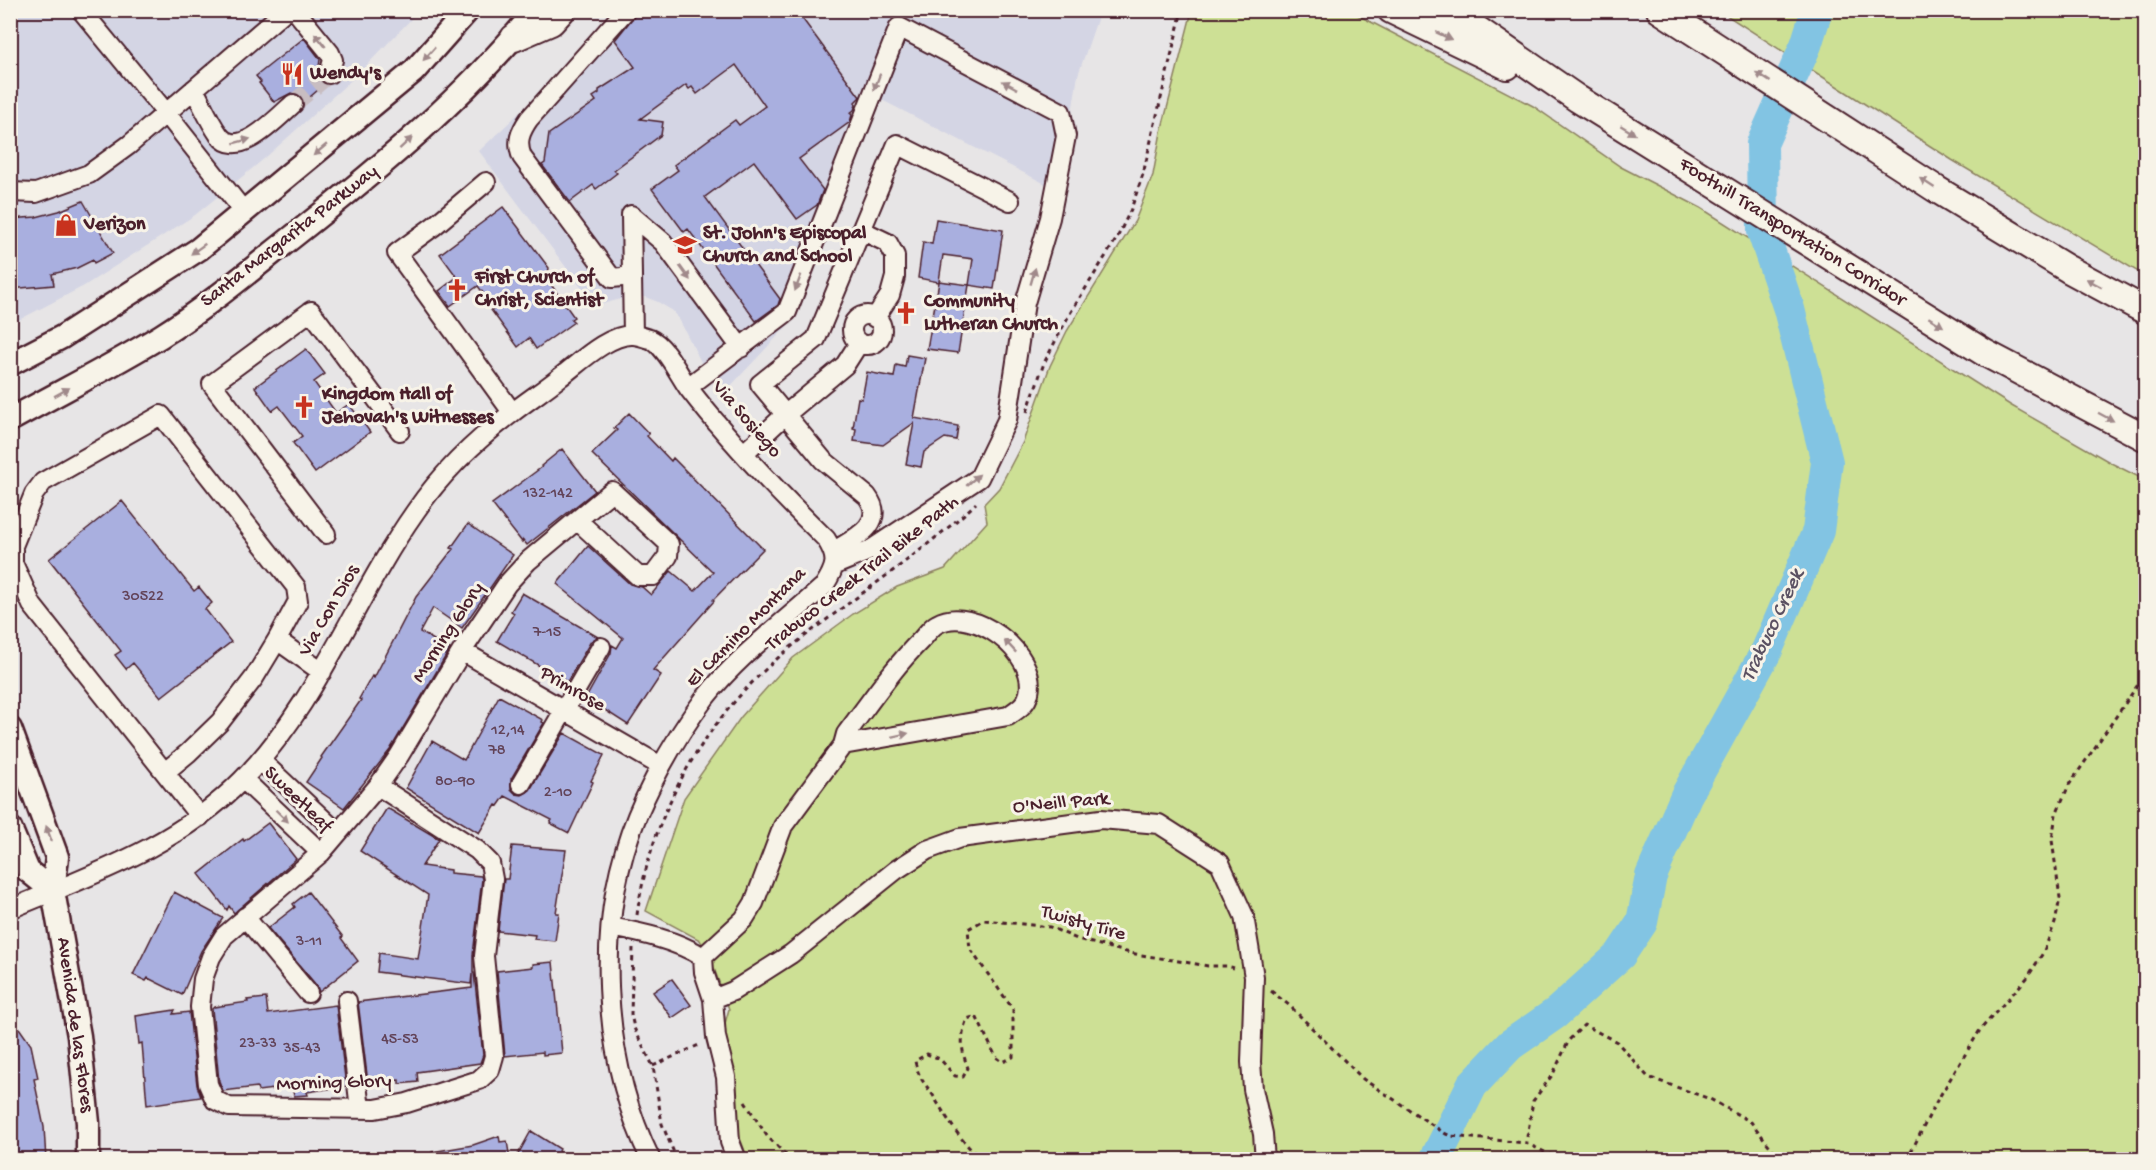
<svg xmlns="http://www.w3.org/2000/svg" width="2156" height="1170" font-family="'Gochi Hand',sans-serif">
  <rect width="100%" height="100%" fill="#e7e5e6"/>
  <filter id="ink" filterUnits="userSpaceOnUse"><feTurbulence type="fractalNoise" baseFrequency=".0167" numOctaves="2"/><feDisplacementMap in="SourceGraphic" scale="12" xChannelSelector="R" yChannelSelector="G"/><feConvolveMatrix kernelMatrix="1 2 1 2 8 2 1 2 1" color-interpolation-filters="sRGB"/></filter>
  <g filter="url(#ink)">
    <path fill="#d4d5e4" d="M11 11H419L359 73 265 158 195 215 84 286 11 324Z
      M617 11H1100L1078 75 1072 113 1073 138 1063 193 880 99 790 323 723 394 703 366 680 321 673 311 658 302 645 297 632 296 595 306 479 151 555 79Z"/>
    <path fill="#cde095" stroke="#8c8060" stroke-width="1.5" d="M1348 10 1533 106 1621 167 1701 208 2010 405 2113 464 2145 480V1159H748L738 1133 737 1097 724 1027 729 1009 712 963 700 940 646 911 684 798 741 717 793 658 853 614 897 587 945 569 987 522 984 504 999 488 1023 442 1050 366 1067 331 1135 221 1153 175 1161 132 1192 11Z
      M1720 11H2145V276L1952 160Z"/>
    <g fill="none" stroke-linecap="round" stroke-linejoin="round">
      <path stroke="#82c4e3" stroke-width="32" d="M1435 1160 1472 1085 1510 1045 1556 1013 1620 955 1642 922 1651 876 1686 796 1767 650 1818 531 1827 462 1789 309 1763 232 1762 144 1806 45 1817 10"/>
    </g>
    <path fill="#a9afdf" stroke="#4a1f2b" stroke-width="1.5" fill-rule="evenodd" d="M639 10H796L860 97 855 102 856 105 854 110 850 113 852 115 850 122 799 159 823 190 817 205 797 219 754 161 705 197 780 299 778 305 756 321 688 229 684 232 652 189 678 170 674 165 735 120 739 125 765 106 736 65 697 94 692 87 689 89 686 85 640 119 663 122 661 135 614 170 617 173 596 189 593 185 570 202 542 165 545 163 549 134 596 101 593 97 599 93V90L635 67 615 40Z
      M304 38 320 59 318 76 325 84 304 102 301 96 291 93 274 102 259 83 261 82 256 76Z
      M83 201 113 253 94 263 93 260 77 268 52 274 54 285 10 289V219L36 217 59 211Z
      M503 207 549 268 547 279 574 317 571 319 574 322 536 349 529 338 518 347 491 310 494 308 478 286 450 306 439 291 457 277 440 254Z
      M936 219 1003 230 994 289 969 285 958 353 927 349 939 282 918 278 923 242 932 244ZM943 255 973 259 969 285 939 281Z
      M306 349 325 374 314 382 336 413 349 404 370 432 315 473 293 443 302 436 279 406 272 411 255 387Z
      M907 355 925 358 914 418 958 426 956 440 945 438 924 452 921 467 906 464 914 423 883 445 854 441 856 429 853 428 858 398 862 399 867 372 894 377 896 365 905 367Z
      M629 413 649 434 647 436 671 461 673 458 763 549 713 600 714 601 653 670 661 675 628 725 586 698 611 653 612 645 617 648 623 638 557 584 588 546 630 584 642 587 651 595 671 571 695 591 713 572 592 454 617 430 614 428Z
      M562 449 595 491 527 545 523 540 522 542 492 504 542 467 541 466Z
      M122 501 194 591 199 587 212 603 205 609 231 642 161 697 133 663 126 669 115 655 121 651 49 559Z
      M468 524 513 555 462 628 433 608 420 632 450 649 390 750 344 808 306 782 322 758 321 757 361 700 359 699 372 676 374 678 416 597 453 549 451 548Z
      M522 593 598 637 591 641 567 682 497 641 514 613 511 611Z
      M499 696 543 720 542 722 544 723 511 779V789L516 794 522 795 530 790 564 733 604 755 591 781 593 782 569 833 550 823 552 820 505 796 498 806 496 805 479 833 406 788 432 741 464 760Z
      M387 808 439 839 422 866 450 870V873L481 876 482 879 473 955V973H474L483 1055 480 1063 417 1072 418 1082 399 1084V1080L368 1083 358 1002 472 988V974L471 984 377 972 379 953 418 959 428 895 360 851Z
      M268 823 296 859 234 913 229 906 227 910 199 874 243 839 244 841Z
      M512 846 566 850 556 913H559L555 941 534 939 535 935 498 931 504 879H508Z
      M174 892 223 918 201 951 182 995 148 978 146 981 133 975Z
      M308 892 343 937 341 938 358 961 319 992 317 986 268 928 295 907 293 904Z
      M553 962 562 1053 543 1055V1052L505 1056 497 971 533 967V964Z
      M672 979 691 1005 672 1018 653 992Z
      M266 998 268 1014 336 1005 346 1086 307 1092 308 1095 294 1096 292 1087H290L258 1091 257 1087 223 1091 219 1081 212 1009 214 1007 248 1002 247 1000Z
      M175 1010 173 1014 189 1012 197 1085 201 1097 147 1105 142 1043 139 1044 136 1016Z
      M10 1015 31 1045 38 1078 34 1079 44 1127 46 1160H14L10 1127Z
      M531 1131 560 1149 554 1160H515Z
      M499 1136 500 1142 507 1141 510 1160H432V1152L473 1145Z"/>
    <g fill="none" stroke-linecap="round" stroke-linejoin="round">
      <path stroke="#c8bdc1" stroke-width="18" stroke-dasharray="18 9" stroke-linecap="butt" d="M293 104 329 74"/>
      <g stroke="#4a1f2b" stroke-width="22">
        <path id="minor" d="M81 10 166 113 245 213
          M295 10 330 53 333 60 329 74
          M626 10 529 119C520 132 516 142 522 157L612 278 632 276
          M194 89C202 104 209 121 219 135 238 161 277 118 293 104
          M486 182 434 226 397 253 512 412
          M10 192 36 193 89 174 129 145 286 10
          M631 215 663 242 741 348
          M631 215 633 335
          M861 230 888 243 895 256V277L890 295 875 318
          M852 330a15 15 0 1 1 30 0a15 15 0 1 1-30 0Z
          M688 387 787 312 899 27 1061 112 1066 136 1050 218 1025 303 1007 420 979 478 869 551 835 565
          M744 453 785 415 845 365 859 343
          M326 534 212 384 311 311 400 431
          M834 551C853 539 888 524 867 496L823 460 760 384 816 339 897 144 1010 201
          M277 640 322 672
          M462 651 661 766
          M260 760 338 833
          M165 772 188 753 220 722 254 678 277 640 298 601 296 587 161 415 43 482 34 494 13 546V563L32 605 200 817
          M243 779 321 853
          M521 784 601 647
          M378 786 477 850 490 863 493 879 484 956 494 1056 490 1070 479 1080 407 1103 375 1109 229 1107 215 1100 208 1084 200 1007 203 979 211 957 224 936 321 853 378 786 399 756 462 651 507 584 528 561 612 491 669 544 668 556 653 576H638L578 521
          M10 909C94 874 177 846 242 780 319 702 353 600 415 512 441 474 475 441 512 413 527 401 544 390 559 378 578 364 608 334 633 335 638 335 645 338 650 339 665 345 679 375 689 389 730 442 778 492 826 539 839 559 836 567 824 586 784 622 738 656 705 698 678 734 655 774 637 816 594 921 601 1058 651 1160
          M245 917 308 993
          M611 927C642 933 676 940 703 957
          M703 957 744 919 754 903 783 826 843 745 846 734C870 702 893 668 921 640 926 635 931 627 937 624 973 604 1038 653 1029 693 1027 704 1017 710 1008 716L843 745
          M703 957 704 972 713 999 716 1037 726 1077 730 1142 737 1160
          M713 999 733 991 791 954 896 870 927 850 960 838 1101 819 1159 824 1220 863 1244 916 1254 977 1251 1062 1253 1089 1263 1134 1265 1160
          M347 1001 360 1109"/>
      </g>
      <g stroke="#4a1f2b" stroke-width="27">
        <path id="major" d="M10 364 62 337 199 249 414 71 468 10
          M10 420C60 392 112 366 161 336 207 307 252 269 295 235 381 167 467 96 536 10
          M10 729 57 857 53 891 79 1036 88 1123V1160
          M10 828 28 871 53 891"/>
      </g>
      <g stroke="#4a1f2b" stroke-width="30">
        <path id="highway" d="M1391 10 1507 66
          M1449 10 1578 99 1985 353 2146 438
          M1660 10 1936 189 2068 269 2146 311
          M514 38 551 22 562 10"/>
      </g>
      <path stroke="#4a1f2b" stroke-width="3" stroke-dasharray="4.5 4.5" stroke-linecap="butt" d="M1027 412 1044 363 1069 315 1117 238 1131 209 1143 174 1182 10
        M637 915C652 806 710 711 796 643 838 610 882 580 924 547 941 533 960 519 976 503
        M633 948 631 1014 634 1028 653 1066 662 1124 677 1160
        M1271 991 1290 1006 1363 1079 1446 1134 1451 1136 1526 1143
        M653 1066 701 1044
        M745 1102 767 1136 791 1160
        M984 1160C964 1147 949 1121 937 1102 928 1085 919 1082 915 1061L927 1054 940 1059 955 1076 963 1077 968 1068C961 1051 960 1036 967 1019L976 1016 996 1057 1003 1062 1013 1057V1009L970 949 968 929 984 920 1050 927 1077 939 1130 953 1208 966H1227L1234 968
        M1561 1160 1526 1143 1533 1101 1553 1074 1569 1040 1584 1025 1617 1042 1648 1077 1710 1099 1751 1122 1772 1149 1784 1160
        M1907 1160 1935 1104 1980 1030 2027 978 2043 953 2055 923 2060 898 2052 840 2056 814 2069 785 2146 673"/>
      <use href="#minor" stroke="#f7f3e8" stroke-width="18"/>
      <use href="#major" stroke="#f7f3e8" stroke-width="22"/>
      <use href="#highway" stroke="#f7f3e8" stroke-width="26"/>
    </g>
    <defs><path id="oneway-solid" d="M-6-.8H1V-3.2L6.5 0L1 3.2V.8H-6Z" transform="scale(1.5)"/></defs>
    <g fill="#a0898a">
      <use href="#oneway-solid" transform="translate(1444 36) rotate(25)"/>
      <use href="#oneway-solid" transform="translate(320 40) rotate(-129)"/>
      <use href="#oneway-solid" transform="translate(429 54) rotate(132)"/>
      <use href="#oneway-solid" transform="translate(1763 77) rotate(-147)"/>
      <use href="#oneway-solid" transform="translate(877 82) rotate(111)"/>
      <use href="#oneway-solid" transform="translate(1010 85) rotate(-152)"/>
      <use href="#oneway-solid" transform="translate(1628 130) rotate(32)"/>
      <use href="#oneway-solid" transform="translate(242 141) rotate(-15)"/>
      <use href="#oneway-solid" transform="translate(406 143) rotate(-43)"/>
      <use href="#oneway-solid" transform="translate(320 150) rotate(140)"/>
      <use href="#oneway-solid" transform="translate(1927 183) rotate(-147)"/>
      <use href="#oneway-solid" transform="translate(198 249) rotate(144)"/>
      <use href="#oneway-solid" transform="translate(685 273) rotate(54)"/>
      <use href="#oneway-solid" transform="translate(1033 276) rotate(-74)"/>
      <use href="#oneway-solid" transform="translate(798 283) rotate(111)"/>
      <use href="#oneway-solid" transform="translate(2094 283) rotate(-151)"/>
      <use href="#oneway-solid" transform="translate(1936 322) rotate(32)"/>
      <use href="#oneway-solid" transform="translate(62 392) rotate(-29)"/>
      <use href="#oneway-solid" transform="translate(2106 417) rotate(28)"/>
      <use href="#oneway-solid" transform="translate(973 480) rotate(-41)"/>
      <use href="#oneway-solid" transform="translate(1010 646) rotate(-133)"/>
      <use href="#oneway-solid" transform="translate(900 735) rotate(-12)"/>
      <use href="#oneway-solid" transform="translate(282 816) rotate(44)"/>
      <use href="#oneway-solid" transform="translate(49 834) rotate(-110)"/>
    </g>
  </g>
  <defs>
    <g id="restaurant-bare" transform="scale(1.8)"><path d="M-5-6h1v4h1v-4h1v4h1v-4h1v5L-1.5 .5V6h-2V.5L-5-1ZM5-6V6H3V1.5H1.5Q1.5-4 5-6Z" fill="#c8321e" stroke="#f7f3e8" stroke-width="2.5" paint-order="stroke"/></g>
    <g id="shop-bare" transform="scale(1.8)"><path d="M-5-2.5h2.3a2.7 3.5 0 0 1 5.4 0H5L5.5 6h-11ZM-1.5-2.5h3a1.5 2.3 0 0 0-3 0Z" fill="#c8321e" stroke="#f7f3e8" stroke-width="2.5" paint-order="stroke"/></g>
    <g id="school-bare" transform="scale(1.8)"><path d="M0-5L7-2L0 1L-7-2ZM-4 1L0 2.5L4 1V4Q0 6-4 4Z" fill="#c8321e" stroke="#f7f3e8" stroke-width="2.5" paint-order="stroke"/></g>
    <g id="church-bare" transform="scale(1.8)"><path d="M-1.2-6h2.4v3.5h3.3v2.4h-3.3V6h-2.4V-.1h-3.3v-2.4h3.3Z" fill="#c8321e" stroke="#f7f3e8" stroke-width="2.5" paint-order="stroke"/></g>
  </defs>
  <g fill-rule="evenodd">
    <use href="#restaurant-bare" x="292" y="74"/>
    <use href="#shop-bare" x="66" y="225"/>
    <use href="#school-bare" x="685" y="245"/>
    <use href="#church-bare" x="457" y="290"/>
    <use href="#church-bare" x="906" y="313"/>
    <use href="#church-bare" x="304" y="407"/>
  </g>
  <g text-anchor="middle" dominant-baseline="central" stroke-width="6" stroke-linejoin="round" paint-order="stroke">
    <g font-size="16" fill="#624358">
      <text x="548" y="494">132-142</text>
      <text x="143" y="597">30522</text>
      <text x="547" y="633">7-15</text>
      <text x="508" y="731">12,14</text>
      <text x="497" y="751">78</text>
      <text x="455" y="782">80-90</text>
      <text x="558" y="793">2-10</text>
      <text x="309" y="942">3-11</text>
      <text x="400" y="1040">45-53</text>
      <text x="258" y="1044">23-33</text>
      <text x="302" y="1049">35-43</text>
    </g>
    <g font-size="20" font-weight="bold" fill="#4a1f2b" stroke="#f7f3e8" text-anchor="start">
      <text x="310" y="74">Wendy's</text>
      <text x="84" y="225">Verizon</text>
      <text x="703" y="234">St. John's Episcopal<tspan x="703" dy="23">Church and School</tspan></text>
      <text x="475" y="278">First Church of<tspan x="475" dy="23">Christ, Scientist</tspan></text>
      <text x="924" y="302">Community<tspan x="924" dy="23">Lutheran Church</tspan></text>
      <text x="322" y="395">Kingdom Hall of<tspan x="322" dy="23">Jehovah's Witnesses</tspan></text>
    </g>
    <g font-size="20" fill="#4a1f2b" stroke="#f7f3e8">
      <text transform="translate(1792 233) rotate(32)">Foothill Transportation Corridor</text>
      <text transform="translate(290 237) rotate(-38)">Santa Margarita Parkway</text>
      <text transform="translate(746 420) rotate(49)">Via Sosiego</text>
      <text transform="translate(863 574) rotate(-38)">Trabuco Creek Trail Bike Path</text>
      <text transform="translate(330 611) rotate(-60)">Via Con Dios</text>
      <text transform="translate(747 628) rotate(-45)">El Camino Montana</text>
      <text transform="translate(449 633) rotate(-57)">Morning Glory</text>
      <text transform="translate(572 690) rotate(30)">Primrose</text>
      <text transform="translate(297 800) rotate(44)">Sweetleaf</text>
      <text transform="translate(1061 804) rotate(-5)">O'Neill Park</text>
      <text transform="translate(1083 924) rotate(16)">Twisty Tire</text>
      <text transform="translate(74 1025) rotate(82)">Avenida de las Flores</text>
      <text transform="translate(334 1084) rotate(-2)">Morning Glory</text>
    </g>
    <g font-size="21" font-style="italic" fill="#5b5162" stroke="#f7f3e8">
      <text transform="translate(1774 626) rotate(-65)">Trabuco Creek</text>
    </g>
  </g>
  <rect width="2156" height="1170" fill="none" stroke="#f7f3e8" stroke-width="36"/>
  <rect x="18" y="18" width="2120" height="1134" fill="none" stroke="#4a1f2b" stroke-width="2" filter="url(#ink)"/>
</svg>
